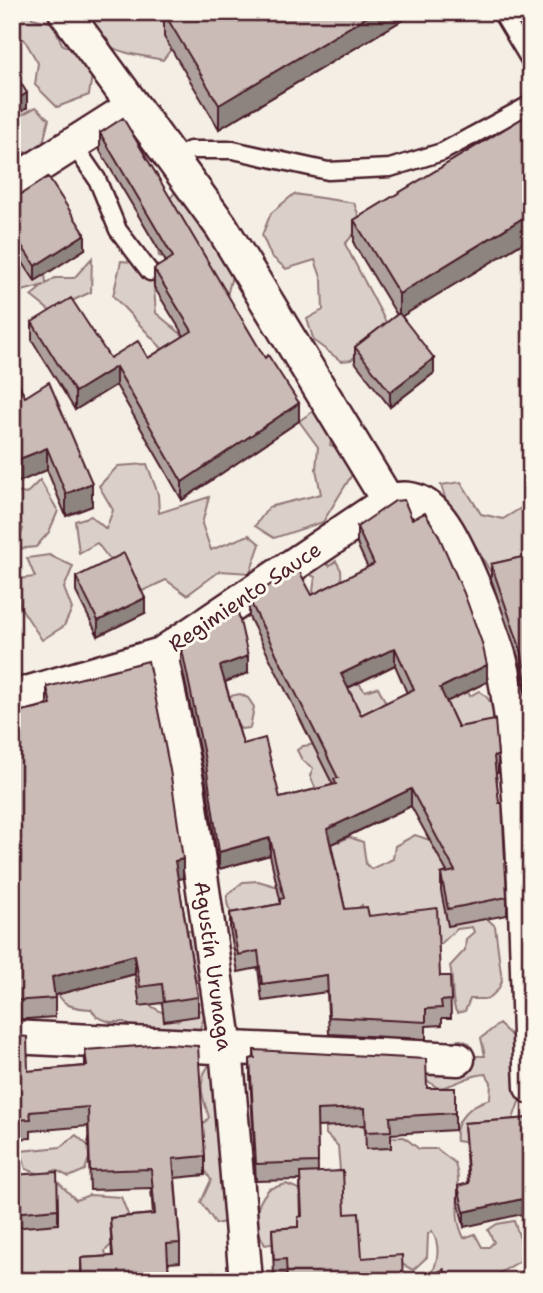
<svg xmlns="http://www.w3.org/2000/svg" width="543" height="1293" font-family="'Shantell Sans',sans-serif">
  <rect width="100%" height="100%" fill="#f4eee4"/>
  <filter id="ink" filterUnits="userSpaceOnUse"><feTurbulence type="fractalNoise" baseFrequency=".0143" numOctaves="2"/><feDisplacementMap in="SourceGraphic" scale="14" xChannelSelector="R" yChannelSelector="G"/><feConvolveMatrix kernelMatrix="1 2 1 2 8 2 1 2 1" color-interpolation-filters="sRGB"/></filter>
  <g filter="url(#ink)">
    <path fill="#dbd0c9" stroke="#92787a" stroke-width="2" d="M12 12H32V18L53 23 62 44 94 62 89 95 57 107 35 85 38 63 24 39 12 40Z
      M77 12H190L192 21 163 60C114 50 108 54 77 12Z
      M36 107 49 119 42 147 20 154 12 148V120Z
      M12 186 44 262 46 284 55 278H74L92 258 91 292 50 311 31 296 44 285 19 292 12 290Z
      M176 191 234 268 228 292H196L181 263 159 256 153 219Z
      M294 194 354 203 362 225 345 244 388 326 351 360 341 361 314 341 307 319 323 310 322 280 315 260 286 269 271 256 262 235 271 213Z
      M121 261 152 264 156 313 186 338 168 355 113 296Z
      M318 408 337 423 330 445 352 453 353 473 323 522 274 538 255 526 269 507 321 494 316 469 318 447 299 421Z
      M147 464 158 494 159 513 209 497 202 524 211 550 249 535 260 544 250 573 220 571 187 595 166 580 136 594 97 543 79 553 75 521 91 516 106 529 113 510 99 486 118 466Z
      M40 480 58 511 49 532 36 547 15 549 23 529 12 519V491L26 494Z
      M461 482 481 514 503 519 531 502V564L490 571 471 538 455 529 441 485Z
      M49 555 73 566 64 588 72 609 64 626 42 640 19 605 18 579 35 577 27 558Z
      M321 556 329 566 336 561 341 570 342 589 320 602 313 591 315 577 299 569Z
      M296 657 357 681 365 691 378 687 387 705 367 722Z
      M418 669 464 684 470 696 479 691C491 698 495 710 494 724L462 737Z
      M240 694 248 698 254 707 250 728 241 729C232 722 228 708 230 696Z
      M316 744 335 782 332 794 319 796 310 776 313 768 302 760 297 750 303 746Z
      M302 824 339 842 349 837 363 842 366 864 371 869 393 859 395 846 415 835 436 842 478 910 495 926 502 981 498 990 488 999H470L465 1011 457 1013C450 1003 454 980 450 966L465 950 466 939 474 932 472 927 457 929 437 947 366 919 362 905 348 917Z
      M258 881 285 889 298 903 239 920C230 912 226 908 227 895L243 882Z
      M198 930 205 979 186 982 142 1001 178 1021 187 1013 202 1010 205 1015 199 1031 142 1033 124 1022H110L97 1017 91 1009C71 1008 61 1006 54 985L189 931Z
      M499 1024 517 1041 522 1093 513 1119 479 1144 456 1141C453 1120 471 1104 490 1099L491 1082 486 1074C469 1074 456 1086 438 1088L422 1077 444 1042 461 1040 469 1043 475 1056H485L481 1038Z
      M213 1061 236 1219 216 1224 201 1202 211 1180 200 1162 194 1137 209 1117C202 1096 195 1078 213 1061Z
      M325 1121H360L371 1138 404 1137 419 1149H437L455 1163C464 1192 450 1209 464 1238L475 1234 482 1247H489L494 1242 488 1230 497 1224 514 1221 522 1245 520 1261 486 1281H429C437 1264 442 1248 432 1231L428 1234 427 1257 413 1270 396 1261 370 1264 350 1249 318 1179 340 1170 338 1146 326 1134Z
      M76 1135 92 1149 85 1170 69 1177 56 1170 42 1175 26 1169 21 1151 61 1147Z
      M12 1164 26 1182 43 1185 57 1181 76 1200 89 1195 121 1197 129 1217 120 1236 105 1251 113 1280 89 1281 69 1277 70 1281H12Z
      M286 1184 304 1191 302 1239 265 1245C253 1224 253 1207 269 1189Z"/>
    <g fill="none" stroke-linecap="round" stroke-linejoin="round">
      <g stroke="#4a1f2b" stroke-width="21">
        <path id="lane" d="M501 12 531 62
          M73 144 97 179 118 230 150 272
          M174 160 190 150H233L328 171 390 168 442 152 531 104"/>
      </g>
      <g stroke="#4a1f2b" stroke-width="37">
        <path id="street" d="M65 12 221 226 388 501
          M12 183 133 106
          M161 654 188 786 226 1048 246 1281
          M12 697 161 654 388 501C427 489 445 523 460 554 479 596 500 644 507 690 527 821 525 955 531 1087
          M12 1037 458 1059"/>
      </g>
      <use href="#lane" stroke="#fbf7ec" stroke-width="16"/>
      <use href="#street" stroke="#fbf7ec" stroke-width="32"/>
    </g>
    <path fill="#aea19d" stroke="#4a1f2b" stroke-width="2" fill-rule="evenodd" d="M416 12 219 129 164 37V13Z
      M531 113V238L402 316 434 373 390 407 355 362V347L397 315 354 244V220Z
      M100 133 299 421 182 500 116 385 75 410 32 340V322L110 358H148L184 336 154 287V269L166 262 100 151Z
      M12 200 85 249 35 281 12 246Z
      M25 397 92 506 66 516 47 470Z
      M357 527 487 682 446 702 458 727 498 756V773H496L507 897V915L448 926 441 891V874L447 872 411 806 331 844 345 909 369 916 440 976H450L451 1018H442V1025L426 1026V1039L329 1034 327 992 262 1001 258 968 238 972 230 930V913L280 904V899L270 855 219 869 206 782 181 662V645L248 673 225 682 243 744 280 798 333 785 249 617V599L312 595 368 568 357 544ZM395 665 407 693 361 715 348 688Z
      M531 555V738L522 668 491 579V564Z
      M76 577 145 613 98 636 76 592Z
      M47 687 183 878 178 879 198 997V1016L164 1021 162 1003 140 1006 135 974 55 995V1017L12 1020V713L47 706Z
      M12 1035 28 1071 85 1066V1050L205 1156V1175L175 1178 180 1243V1262L168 1263 169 1281H81V1258L112 1256 110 1218 153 1214 151 1188 90 1190 88 1126 31 1131V1138L12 1139Z
      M254 1050 427 1088H455V1130L391 1134V1148L366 1149 365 1125 317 1127 318 1172 345 1214 362 1258 403 1281H286V1275L274 1276 272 1229 298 1227 301 1216 300 1180 256 1181 250 1076V1059L254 1058Z
      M531 1118 464 1227 458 1201V1186L468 1184 464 1123Z
      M12 1175 58 1209V1224L12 1228Z"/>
    <path fill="#8d837f" stroke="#4a1f2b" stroke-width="2" d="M375 12H416L219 129V105Z
      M27 93V108L12 117V102Z
      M531 213V238L399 318V294Z
      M85 234V249L35 281V266Z
      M434 358V373L390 407V392Z
      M116 367V385L75 410V392Z
      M299 403V421L182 500V482Z
      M47 448V470L12 485V462Z
      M92 483V506L66 516V494Z
      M15 553V569L12 570V555Z
      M145 598V613L98 636V621Z
      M395 648V665L341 691V674Z
      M248 656V673L220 684V666Z
      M487 665V682L440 705V688Z
      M411 789V806L327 846V829Z
      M270 838V855L219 869V852Z
      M183 859V878L175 880V861Z
      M135 955V974L52 996V977Z
      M531 1197V1212L464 1227V1212Z"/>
    <path fill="#cabbb6" stroke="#4a1f2b" stroke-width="2" fill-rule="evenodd" d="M165 12H375L219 105 164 13Z
      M12 69 27 93 12 102Z
      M531 113V213L399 294 354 220Z
      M123 118 265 358 268 355 299 403 182 482 116 367 75 392 32 322 71 298 110 358 138 341 148 358 192 331 154 269 173 257 100 133Z
      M48 177 85 234 35 266 12 231V200Z
      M399 313 434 358 390 392 355 347Z
      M12 370 25 397 49 382 92 483 66 494 47 448 12 462Z
      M404 500 412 519 425 513 438 534 464 593 482 643 487 665 440 688 458 727 495 720 498 756H494L499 803H502L507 897 448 909 441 874 455 871 411 789 327 829 345 909 367 907 369 916 437 908 440 976H450L451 1000 441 1001 442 1008 426 1009V1022L329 1017 327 975 262 984 258 951 238 955 230 913 280 904V899L284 898 270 838 219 852 206 765 181 645 237 608 248 656 220 666 243 744 265 738 280 798 336 784 334 779 338 778 249 599 297 567 312 595 374 564 357 527 395 501ZM395 648 414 689 361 715 341 674Z
      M124 553 145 598 98 621 76 577Z
      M531 555V723L522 653 491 564Z
      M148 661 170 770 183 859 175 861 198 997 164 1002 162 984 140 987 135 955 52 977 55 998 12 1001V713L51 705 47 687Z
      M12 1035 27 1037 28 1071 87 1066 85 1050 167 1044 198 1046 205 1156 173 1159 180 1243 167 1244 169 1281H82L81 1258 113 1256 110 1218 155 1214 151 1169 90 1171 88 1107 30 1112 31 1119 12 1120Z
      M254 1050 426 1059 427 1088H455V1113L390 1117 391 1131 366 1132 365 1108 317 1110 318 1162 256 1164 250 1059 255 1058Z
      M531 1118V1197L464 1212 458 1186 469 1183 464 1123Z
      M343 1171 345 1214 359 1213 362 1258 402 1255 403 1281H287L286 1259 274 1260 272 1229 298 1227V1217L302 1216 300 1173Z
      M57 1172 58 1209 12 1213V1175Z
      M444 1269 450 1281H419Z"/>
  </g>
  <g text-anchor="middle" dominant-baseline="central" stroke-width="6" stroke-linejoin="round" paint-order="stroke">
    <g font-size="21" fill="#4a1f2b" stroke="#fbf7ec">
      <text transform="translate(245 597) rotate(-34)">Regimiento Sauce</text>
      <text transform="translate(213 966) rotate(82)">Agustín Urunaga</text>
    </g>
  </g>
  <rect width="543" height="1293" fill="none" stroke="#fbf7ec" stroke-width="42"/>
  <rect x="21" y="21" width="501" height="1251" fill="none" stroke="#4a1f2b" stroke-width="2.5" filter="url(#ink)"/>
</svg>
